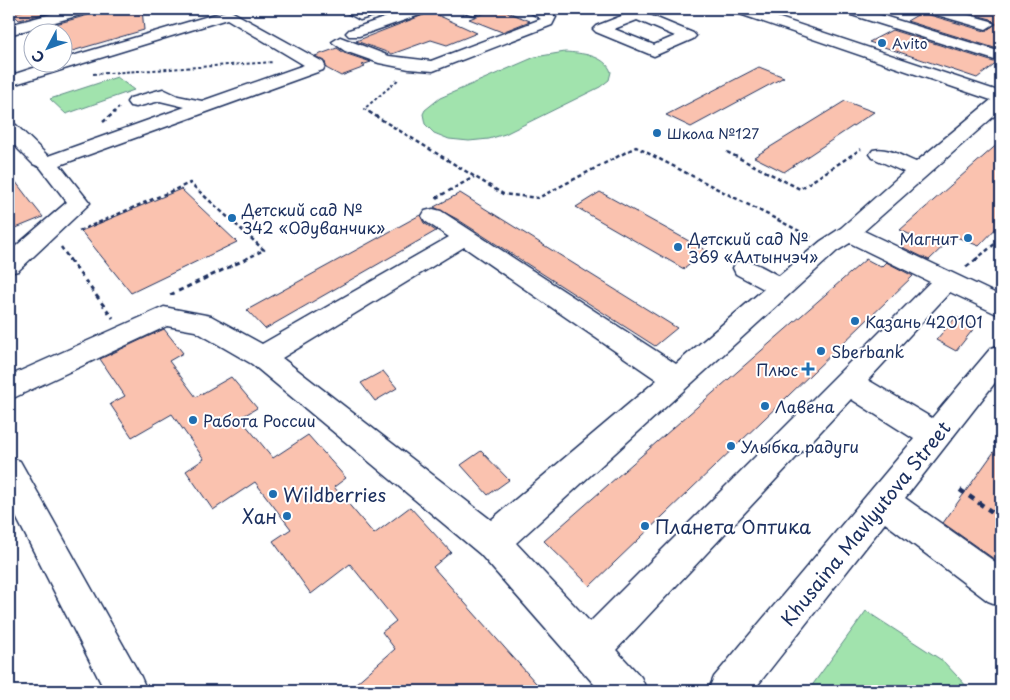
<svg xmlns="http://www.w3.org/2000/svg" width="1010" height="700" font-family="'Playpen Sans',sans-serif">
  <rect width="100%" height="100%" fill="#fff"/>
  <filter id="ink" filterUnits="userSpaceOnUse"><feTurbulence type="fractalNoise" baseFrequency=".02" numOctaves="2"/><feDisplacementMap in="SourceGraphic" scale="10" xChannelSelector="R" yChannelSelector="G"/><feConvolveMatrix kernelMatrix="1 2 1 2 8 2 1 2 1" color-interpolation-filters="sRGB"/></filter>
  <g filter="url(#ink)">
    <path fill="#a1e3ad" stroke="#5e8986" d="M565 52C581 53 605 55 611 72L609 80 600 87 505 134 489 139 469 141 449 139 434 133 425 124 423 114 425 110 440 98 535 57Z
      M117 77 134 90 66 114 50 99Z
      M866 611 943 661 971 691H808Z"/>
    <path fill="#fac2af" stroke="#1b2f5e" d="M31 9H64L19 20 12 13Z
      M90 9H142L144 30 62 54V32L31 31 88 15Z
      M496 9H500L530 21 502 32 469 19Z
      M953 9H1001V50L907 21 924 11 926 14 985 31 996 24 991 19Z
      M431 12 477 33 447 45 431 40 392 54 356 41Z
      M892 30 997 63 977 78 869 42Z
      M337 48 344 53 371 62 362 65 365 67 341 76 326 68 325 61 315 56Z
      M759 67 784 77 691 127 666 115Z
      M845 101 874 112 784 172 754 157Z
      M1001 141V223L979 246 954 236 929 260 902 247 913 236 900 230Z
      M9 173 31 202 43 217 16 228 9 218Z
      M181 189 237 242 131 293 81 231Z
      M600 192 707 251 684 269 576 207Z
      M460 193 677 328 655 346 457 219 434 207Z
      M420 215 424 223 436 231 265 329 247 310Z
      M866 259 881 267 886 262 913 276 590 586 544 541Z
      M956 317 975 327 956 351 936 340Z
      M164 329 183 353 169 361 196 397 231 377 257 408 240 418 273 458 308 435 346 478 334 487 374 534 410 507 451 552 433 567 543 691H347L395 649 382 632 396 621 350 564 311 594 273 541 291 529 255 482 213 510 186 471 204 459 172 414 132 437 110 404 125 396 100 359Z
      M383 371 397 388 375 401 361 383Z
      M1001 442V564L943 523Z
      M481 451 509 480 488 495 461 465Z"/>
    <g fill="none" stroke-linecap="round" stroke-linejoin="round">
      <g stroke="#1b2f5e" stroke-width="3">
        <path id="minor" d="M70 9 89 10 87 13 9 35V25Z
          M340 9 361 11 388 9 386 12 360 20Z
          M410 9H430L428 12 359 36H349L346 33 349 30Z
          M461 9H480L481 11 474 15 463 12Z
          M525 9H543L556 17 552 25 433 71 409 69 379 63 345 51 332 42 340 37 389 56 431 61 541 19Z
          M616 9H635L693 33 696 36 693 39 654 56 596 32 593 29 596 26 624 15ZM637 20 675 36 654 45 614 29Z
          M732 9H753L1001 92V110L864 231 1001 296V316L950 292 868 380 932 418 991 348 1001 345V375L905 498 1001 566V606L988 601 885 523 753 691H708L714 677 914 439 851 399 616 650 641 677 647 691H600L480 554 252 364 195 331 167 326 9 400V376L164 307 211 316 262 344 449 237 425 221 422 216 425 211 433 209 441 211 676 364 764 289 736 274 733 268 736 262C752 258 765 269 779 276L821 241 841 228 904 172 873 158 870 154 873 150C887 146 903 157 916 162L991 100 734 12ZM850 243 930 282 590 622 516 543 837 251ZM464 247 657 380 491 520 282 358Z
          M840 9H861L1001 52V62L842 12Z
          M925 9H947L991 21 994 24 986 29 927 12Z
          M229 10 323 62 325 66 323 70 60 165 90 203 18 271 9 273V252L67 202 40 167 33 164 9 140V123L16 125 48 156 185 107 160 101 136 107 130 106 127 102 130 98 163 89 178 96 202 101 304 65 227 19 9 86V76L52 62H62V59Z
          M9 457 20 461 141 677 147 691H105L9 503Z"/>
      </g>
      <path stroke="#1b2f5e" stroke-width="2" stroke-dasharray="3 2.5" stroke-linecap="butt" d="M565 13 599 10
        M93 74 274 62
        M113 113 119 108
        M371 113 364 109 399 79"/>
      <path stroke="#1b2f5e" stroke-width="2.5" stroke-dasharray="4 3" stroke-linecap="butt" d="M369 112 503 194 538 198 636 147 811 237
        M103 122 115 112
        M727 152 800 189 861 149
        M436 198 474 177
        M79 231 190 183 264 250 244 260
        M61 247 70 260
        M975 260 1001 239"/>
      <path stroke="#1b2f5e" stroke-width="3" stroke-dasharray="5 4" stroke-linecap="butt" d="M69 259 113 318
        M966 267 977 259
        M170 295 246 259
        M994 442 1001 447"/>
      <path stroke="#1b2f5e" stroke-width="4.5" stroke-dasharray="6 5" stroke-linecap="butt" d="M960 490 1001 518"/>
      <use href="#minor" fill="#fff" fill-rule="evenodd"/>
    </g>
  </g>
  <g fill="#1f6fb2" stroke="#fff" stroke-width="2">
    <circle cx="882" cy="43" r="5"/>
    <circle cx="657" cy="133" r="5"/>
    <circle cx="232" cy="218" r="5"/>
    <circle cx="968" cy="238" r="5"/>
    <circle cx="678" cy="247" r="5"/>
    <circle cx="855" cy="321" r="5"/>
    <circle cx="821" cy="351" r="5"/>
    <path d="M805.5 361.5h5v5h5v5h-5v5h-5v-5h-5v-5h5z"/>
    <circle cx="765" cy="406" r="5"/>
    <circle cx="193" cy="420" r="5"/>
    <circle cx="731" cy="446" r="5"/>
    <circle cx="273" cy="494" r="5"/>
    <circle cx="287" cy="516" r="5"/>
    <circle cx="645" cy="526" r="5"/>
  </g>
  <g text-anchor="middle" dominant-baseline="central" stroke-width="4" stroke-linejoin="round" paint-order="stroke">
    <g font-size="14" fill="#1b2f5e" stroke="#fff" text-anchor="start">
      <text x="892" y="43">Avito</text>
      <text x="667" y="133">Школа №127</text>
    </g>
    <g font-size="16" fill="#1b2f5e" stroke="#fff" text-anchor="start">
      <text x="242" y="209">Детский сад №<tspan x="242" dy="18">342 «Одуванчик»</tspan></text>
      <text x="688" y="238">Детский сад №<tspan x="688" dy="18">369 «Алтынчэч»</tspan></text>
      <text x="958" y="238" text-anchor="end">Магнит</text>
      <text x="865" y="321">Казань 420101</text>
      <text x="831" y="351">Sberbank</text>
      <text x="798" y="369" text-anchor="end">Плюс</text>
      <text x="775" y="406">Лавена</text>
      <text x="203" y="420">Работа России</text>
      <text x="741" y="446">Улыбка радуги</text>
    </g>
    <g font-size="19" fill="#1b2f5e" stroke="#fff" text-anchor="start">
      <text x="283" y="494">Wildberries</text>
      <text x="277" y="516" text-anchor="end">Хан</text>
      <text x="655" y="526">Планета Оптика</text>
    </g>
    <g font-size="19" fill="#1b2f5e" stroke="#fff">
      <text transform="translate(865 523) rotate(-51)">Khusaina Mavlyutova Street</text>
    </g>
  </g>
  <rect width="1010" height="700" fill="none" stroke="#fff" stroke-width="30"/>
  <rect x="15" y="15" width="980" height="670" fill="none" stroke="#1b2f5e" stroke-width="2" filter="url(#ink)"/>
  <g transform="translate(48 48) rotate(229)"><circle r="24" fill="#ffffff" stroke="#a4acbf"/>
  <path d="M0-4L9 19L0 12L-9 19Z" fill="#1f6fb2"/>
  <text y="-8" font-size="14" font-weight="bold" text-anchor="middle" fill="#1b2f5e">С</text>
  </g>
</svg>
